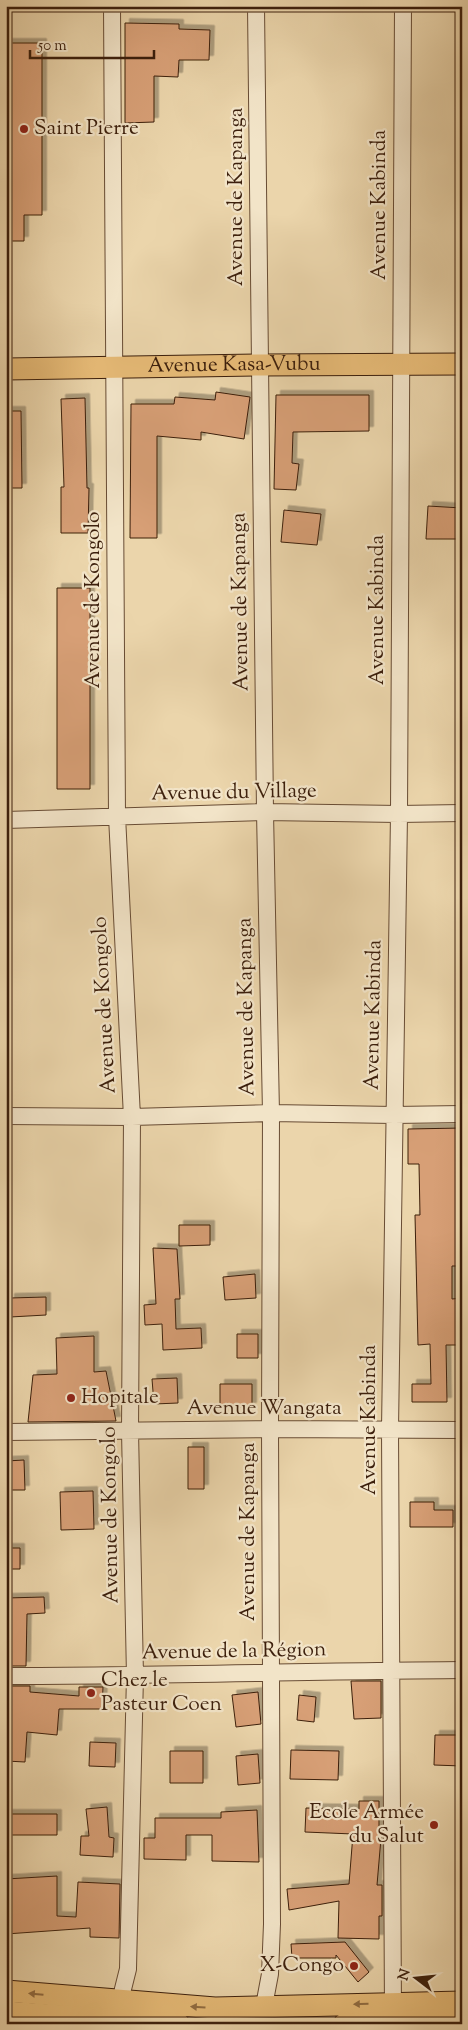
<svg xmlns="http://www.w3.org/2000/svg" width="468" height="2030" font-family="'Sorts Mill Goudy',serif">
  <defs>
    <filter id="shadow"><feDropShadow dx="4.5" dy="-4.5" stdDeviation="0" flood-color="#0004"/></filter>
  </defs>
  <rect width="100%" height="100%" fill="#ebd5ab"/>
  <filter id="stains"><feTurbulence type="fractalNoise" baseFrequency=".004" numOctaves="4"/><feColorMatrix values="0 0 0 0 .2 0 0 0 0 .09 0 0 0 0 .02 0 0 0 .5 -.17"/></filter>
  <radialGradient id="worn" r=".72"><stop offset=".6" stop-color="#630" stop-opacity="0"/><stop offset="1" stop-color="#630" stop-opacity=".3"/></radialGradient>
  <path fill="#d79f76" stroke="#3c1f0c" filter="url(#shadow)" d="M125 23 179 24V29L210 30 209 60H179L178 77 154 76V122L125 123Z
    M6 43H42V215H24V241H6Z
    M216 392 250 397 244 439 201 432V440L157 436V538H130L131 404H174L175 397 215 400Z
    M276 395H369V431L293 432 292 463 299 464 296 490 274 489Z
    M85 398 87 488H89L88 533H61V487H64L61 399Z
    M6 411H21L22 488H6Z
    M428 506 462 508V539H426Z
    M284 510 321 514 317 545 281 542Z
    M57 588H90V789H57Z
    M462 1128V1266H452V1299L462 1298V1345H446L447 1402H412V1384H431L430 1344 418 1345 415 1215H420L419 1164H408V1129Z
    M179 1225H210V1245L179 1246Z
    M153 1248 177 1249 180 1299H175L176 1329 201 1328 202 1348 163 1350 162 1324 145 1325 144 1305 156 1304Z
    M255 1274 256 1298 225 1300 223 1277Z
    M46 1297V1315L10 1317V1298Z
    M237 1334H258V1358H237Z
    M94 1336V1372L106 1371 116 1421 28 1422 33 1375 57 1374 56 1338Z
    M177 1378 178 1403 154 1404 152 1379Z
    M220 1384H252V1407H220Z
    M188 1447H204V1489H188Z
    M24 1460 25 1490H6V1461Z
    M93 1491 94 1529 61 1530 60 1492Z
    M410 1502H434V1510H453V1527H410Z
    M6 1548H20V1569H6Z
    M44 1597 45 1613 27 1614 26 1666H6V1598Z
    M351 1681H381V1718L354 1719Z
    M6 1686H30V1692L79 1696V1687H103L102 1709H59L57 1735 27 1732 25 1762 6 1761Z
    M258 1692 261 1724 236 1727 232 1695Z
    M299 1695 316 1697 314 1722 297 1720Z
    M435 1735H462V1766L434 1765Z
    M90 1742 116 1743 115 1767 89 1766Z
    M291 1750 339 1751 338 1780 290 1779Z
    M170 1751H203V1783H170Z
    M258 1754 260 1783 238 1785 236 1756Z
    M359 1801H379V1838H381L377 1885H382V1916H379V1939L338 1938 339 1901 289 1910 287 1889 349 1884 353 1834 305 1832 306 1808 359 1809Z
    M107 1807 109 1837 114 1838 113 1857 80 1855 81 1836H89L86 1809Z
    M257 1810 259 1862 212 1861V1835H186V1860L144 1859V1838H155V1818H221V1812Z
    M6 1814H57V1835H6Z
    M57 1876V1916L76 1917 78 1882 120 1884 119 1938 90 1937V1928L6 1934V1879Z
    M345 1942 369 1972 358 1982 336 1955V1958H292L291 1944Z"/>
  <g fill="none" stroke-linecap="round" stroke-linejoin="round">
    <g stroke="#684c34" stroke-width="18">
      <path id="minor" d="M112 6 117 816 132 1117 130 1431 135 1676 128 1969 120 2001
        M256 6 265 812 271 1113 270 1429 272 1924 270 1974 264 2006
        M6 820 265 812 399 814 462 813
        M6 1116 132 1117 271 1113 394 1115 462 1114
        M6 1432 270 1429 462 1430
        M6 1676C158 1676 310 1671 462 1670
        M393 2014 390 1429 399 814 403 6"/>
    </g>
    <g stroke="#3c1f0c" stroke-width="23">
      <g id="major">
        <path id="s1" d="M6 369 260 365 462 364"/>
        <path d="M6 1991 215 2008 462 2002"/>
        <path d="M6 2012 179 2024"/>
        <path d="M344 2024 462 2019"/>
      </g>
    </g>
    <use href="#minor" stroke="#f2e4c8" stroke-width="16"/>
    <use href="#major" stroke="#e6ba76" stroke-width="21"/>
  </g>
  <defs><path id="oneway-solid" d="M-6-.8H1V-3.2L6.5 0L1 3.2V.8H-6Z" transform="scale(1.25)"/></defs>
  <g fill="#916c41">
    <use href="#oneway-solid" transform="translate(36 1994) rotate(-175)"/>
    <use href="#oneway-solid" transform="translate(361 2004) rotate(179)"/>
    <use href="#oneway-solid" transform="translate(198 2007) rotate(-176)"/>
  </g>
  <g fill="#8f2418" stroke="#f2e4c8" stroke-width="2">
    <circle cx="24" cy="129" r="5"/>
    <circle cx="71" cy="1398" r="5"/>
    <circle cx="91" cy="1693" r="5"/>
    <circle cx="434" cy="1825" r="5"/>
    <circle cx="354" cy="1966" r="5"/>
  </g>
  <g text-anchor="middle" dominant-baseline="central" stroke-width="4.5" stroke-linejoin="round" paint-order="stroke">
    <g font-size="21" fill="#3c1f0c" stroke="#f2e4c8" text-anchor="start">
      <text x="34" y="129">Saint Pierre</text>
      <text x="81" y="1398">Hopitale</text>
      <text x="101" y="1681">Chez le<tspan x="101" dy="24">Pasteur Coen</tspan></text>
      <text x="424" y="1813" text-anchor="end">Ecole Armée<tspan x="424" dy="24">du Salut</tspan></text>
      <text x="344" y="1966" text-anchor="end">X-Congo</text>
    </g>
    <g font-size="21" fill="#3c1f0c" stroke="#f2e4c8">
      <text transform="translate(237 197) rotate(-90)">Avenue de Kapanga</text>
      <text transform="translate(380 205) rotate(-90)">Avenue Kabinda</text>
      <text stroke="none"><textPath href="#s1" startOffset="228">Avenue Kasa-Vubu</textPath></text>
      <text transform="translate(94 600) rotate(-90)">Avenue de Kongolo</text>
      <text transform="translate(241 602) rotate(-91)">Avenue de Kapanga</text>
      <text transform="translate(378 610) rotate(-90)">Avenue Kabinda</text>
      <text transform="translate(234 793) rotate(-1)">Avenue du Village</text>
      <text transform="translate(105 1005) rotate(-93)">Avenue de Kongolo</text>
      <text transform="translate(247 1007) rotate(-91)">Avenue de Kapanga</text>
      <text transform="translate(374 1015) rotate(-89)">Avenue Kabinda</text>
      <text x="264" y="1409">Avenue Wangata</text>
      <text transform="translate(370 1420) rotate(-90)">Avenue Kabinda</text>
      <text transform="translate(111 1515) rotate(-91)">Avenue de Kongolo</text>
      <text transform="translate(249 1532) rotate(-90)">Avenue de Kapanga</text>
      <text transform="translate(234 1652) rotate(-1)">Avenue de la Région</text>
    </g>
  </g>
  <rect width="468" height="2030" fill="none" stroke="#ebd5ab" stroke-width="25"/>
  <rect x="8" y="8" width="453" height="2015" fill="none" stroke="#3c1f0c" stroke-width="2.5"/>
  <rect x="12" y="12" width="443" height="2005" fill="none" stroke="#3c1f0c"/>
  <g transform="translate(416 1978) rotate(286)" stroke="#f2e4c8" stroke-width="4" paint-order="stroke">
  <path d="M0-4L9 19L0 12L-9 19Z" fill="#3c1f0c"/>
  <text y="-8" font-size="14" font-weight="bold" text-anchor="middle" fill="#3c1f0c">N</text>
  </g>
  <path d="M30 50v8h124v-8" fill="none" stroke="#3c1f0c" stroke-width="2.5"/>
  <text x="38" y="50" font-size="15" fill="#3c1f0c" stroke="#f2e4c8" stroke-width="4" paint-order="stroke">50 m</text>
  <rect width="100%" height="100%" filter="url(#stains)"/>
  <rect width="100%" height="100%" fill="url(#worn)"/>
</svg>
